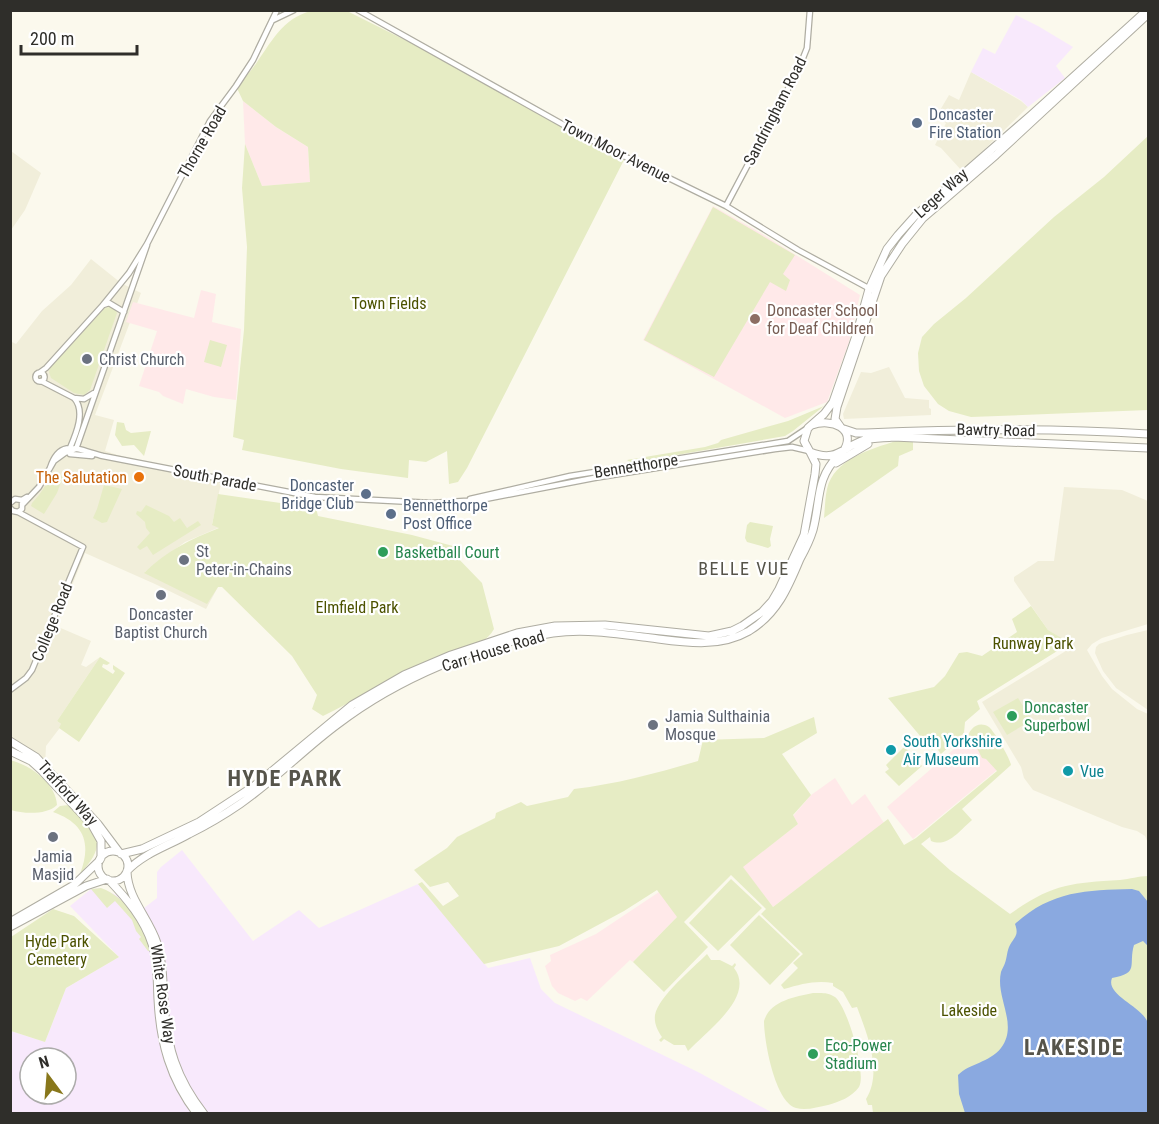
<svg xmlns="http://www.w3.org/2000/svg" width="1159" height="1124" font-family="'Roboto Condensed',sans-serif">
  <rect width="100%" height="100%" fill="#fbf9ed"/>
  <path fill="#f1eeda" d="M971 72 1021 101 1028 107 962 171 941 148 935 145 946 123 936 117 949 95 959 100Z
    M11 151 41 173 25 210 11 230Z
    M91 259 121 283 141 293 95 415 114 420 105 451 146 464 222 479 212 524 220 527 185 542 145 572 179 589 218 587 206 609 155 584 85 553 56 626 91 641 81 665 86 667 100 657 57 721 62 725 46 746 45 768 11 751 10 341 16 344 42 311 71 285Z
    M889 367 905 398 929 400V408L931 409V415L844 419 843 414 861 372 871 373Z
    M1064 487 1122 490 1148 501V624L1102 638 1092 644 1087 650 1102 676 1112 689 1137 709 1148 714V843L1145 836 1137 831 1122 827 1033 790 1024 778 1021 767 982 702 1074 646 1048 630 1014 581V577L1038 561H1054Z
    M1148 630V710L1116 688 1103 671 1095 653 1096 647 1099 644 1127 635Z"/>
  <path fill="#f8e9fc" fill-rule="evenodd" d="M1016 15 1038 26 1073 47 1056 66 1065 78 1028 107 1021 100 971 72 983 48 995 54Z
    M182 850 253 941 299 910 319 928 418 884 488 968 530 958 541 989 555 1003 698 1072 771 1112 770 1114H11V1031L45 1042 66 988 119 957 70 906 91 889 100 888 119 896 135 915 157 898V872L161 867ZM30 1058H66V1094H30Z"/>
  <path fill="#ffe9e9" d="M243 101 276 127 308 147 310 182 262 186 245 144Z
    M713 206 759 232 860 295 849 342 827 402 785 418 643 340Z
    M201 290 216 294 212 322 241 329 236 400 214 397 186 389 183 404 163 396 159 392 139 386 157 331 126 322 133 302 194 318Z
    M968 737 997 770 913 839 887 807Z
    M835 778 852 805 865 794 884 823 773 907 742 867 798 824 793 816 811 795Z
    M659 892 678 916 633 962 630 960 587 1001 581 998 575 1001 558 993 552 986 545 966 551 961 550 955 596 934Z"/>
  <path fill="#e6ecc4" d="M345 10 467 71 625 158 467 468 458 482 449 484 447 451 426 462 409 460 408 478 341 469 242 450 244 440 233 437 244 330 247 247 242 188 245 144 262 186 310 182 308 147 276 127 243 101 236 86C264 64 273 19 312 11 322 9 335 11 345 10Z
    M1148 136V410L971 417 949 411 938 404 924 386 919 371 918 353 922 337 934 324 966 298 1054 217 1104 177Z
    M713 207 795 255 783 274 790 280 786 291 770 282 714 377 644 340Z
    M109 307 114 308 117 313 90 390 84 395 74 393 51 378 49 372 50 368 105 308Z
    M210 340 227 345 221 367 204 362Z
    M824 406 793 431 785 436 631 463 627 460 705 447 718 443 721 440 788 421Z
    M117 422 124 423 126 430 131 433 151 431 144 456 134 445 122 446 115 435Z
    M896 441H913V450L899 456 898 466 824 518C825 508 825 498 827 489 834 459 871 449 896 441Z
    M54 473 63 477 57 493 44 514 31 506 32 503 39 495Z
    M104 485 122 489 107 522 102 523 93 518 97 509Z
    M218 494 316 508 318 516 412 535 453 546 451 551 482 583 494 629C483 651 430 663 408 673 379 686 351 702 323 716L312 709 317 695 292 656 222 587H218L207 604 144 573C166 551 191 539 219 528L212 525Z
    M146 505 169 516 174 522 180 518 187 528 198 521 201 525 153 555 147 546 140 550 137 547 150 533 146 528 145 522 136 514 137 511 141 512Z
    M750 522 773 526 770 539 771 546 768 548 747 542 745 538 747 525Z
    M1031 606 1048 630 1070 643 977 701 980 709 965 722 964 733 941 754 936 747 932 750 888 698 934 687 945 676 959 653 967 652 982 656 1017 632 1012 619Z
    M100 657 110 663 107 665 103 664 102 667 113 674 115 671 113 669V665L125 673 79 742 59 728 61 724 57 721Z
    M1018 698 1032 720 1007 735 993 712Z
    M814 717 817 733 782 754 811 795 793 815 798 824 743 867 773 907 888 819 904 845 916 838 997 771 986 759 982 758 977 748 967 739C969 729 978 720 989 727 994 731 1010 758 1011 765L962 809 972 820C960 830 948 848 931 841L930 837 921 844 950 870 1010 914C1052 884 1071 883 1120 880 1130 879 1139 876 1148 876V1113H873L872 1105H868L866 1099C883 1072 867 1034 857 1007L852 1008 843 992 833 986V983C816 980 801 984 784 989L781 985 798 968 793 963 803 954 761 914 766 909 731 875 684 922 708 947 664 992 633 962 677 917 657 890 624 911 559 946 484 964 418 884 422 882 443 906 459 896 448 882 430 887 414 870 447 848 457 837 495 818 496 813 521 802 527 806 568 797 574 789C617 784 657 773 698 761L703 740 764 738Z
    M903 745 922 766 899 786 885 772 889 769 886 765 903 748Z
    M10 760C30 765 56 783 57 805 47 815 24 814 11 810Z
    M69 805C95 833 111 840 80 874 92 843 84 823 53 812L60 806Z
    M731 879 762 908 718 951 689 923Z
    M101 888C128 898 143 923 151 951H148L139 939 141 937 136 931 132 920 115 901 107 908 91 889Z
    M53 909 74 916 119 957 66 988 45 1042 11 1031V937Z
    M759 915 800 954 770 985 730 945Z
    M707 954 711 960H720L732 966 735 963 736 965 734 968C756 996 707 1031 688 1051L685 1045H674L664 1039 661 1042 659 1040 662 1037C657 1030 654 1023 655 1015 659 996 692 969 707 954Z
    M813 993C821 993 828 992 835 997 847 1006 867 1073 859 1087 852 1097 839 1102 828 1105 818 1107 806 1111 796 1108 775 1102 764 1041 764 1021 770 1001 794 997 813 993Z"/>
  <path fill="#8aa9e0" d="M1132 889 1139 891 1148 902V946L1143 941 1134 945C1128 965 1140 973 1112 978 1105 995 1142 1006 1148 1023 1150 1029 1148 1040 1148 1047 1148 1069 1149 1091 1148 1113H965L959 1094 958 1075C970 1063 989 1063 1001 1048 1019 1024 995 998 1001 972 1002 969 1004 966 1005 963 1007 958 1007 950 1010 945 1015 936 1019 935 1015 924 1051 891 1086 890 1132 889Z"/>
  <g fill="none" stroke-linecap="round" stroke-linejoin="round">
    <g stroke="#afada2" stroke-width="7">
      <path id="minor" d="M358 10 587 138 726 206 798 250 872 290
        M273 20 294 10
        M726 206 799 68 807 48 810 10
        M103 305 109 303 124 312
        M35.5 377a4.5 4.5 0 1 1 9 0a4.5 4.5 0 1 1-9 0Z
        M39 373 46 368 103 305 129 273 147 244 210 121 236 86 253 60 277 10
        M41 381 74 398C86 411 76 434 70 448
        M74 398 84 399 94 393
        M76 449 147 245
        M70 454 92 456
        M50 468C60 437 79 450 103 456L315 497 432 503 480 500 594 478 775 449 792 447 809 451
        M470 499 570 476 788 441 806 429
        M10 503 15 499 22 500 27 497
        M23 504 39 487 54 461 65 453 76 449
        M10 508 13 511 18 512 22 509V503
        M10 690 26 678 32 670 83 547 18 512"/>
    </g>
    <g stroke="#afada2" stroke-width="9">
      <path id="highway" d="M1147 10 1031 115 915 216 898 235 887 249 869 289 856 336 833 402 824 414 808 428 804 441 810 452C837 463 842 447 864 440 873 438 884 438 893 437L1148 448
        M812 425C831 418 858 428 843 452
        M840 426 835 419 837 407 881 276 902 244 923 218 996 155 1145 17
        M844 429 856 433H866C960 429 1054 428 1148 434
        M836 463 868 444
        M10 741 36 757 98 824 119 852
        M10 751 31 761 42 771 92 825 101 841V858
        M98 866a15 15 0 1 1 30 0a15 15 0 1 1-30 0Z
        M121 854 142 849 199 822 254 786 352 705 404 675 451 655 517 633 555 626 605 625 709 636 732 631 742 626 762 612 772 601 779 589 804 535 815 474 816 464 810 452
        M127 871C144 853 168 846 189 834 207 825 224 815 240 804 275 780 304 749 338 724 397 679 479 644 553 633 583 629 613 633 643 637 678 641 716 650 749 631 777 614 788 588 800 559 805 550 810 540 813 530 821 500 815 479 839 455
        M127 872C128 899 149 918 157 943 163 963 163 983 164 1003 167 1047 176 1078 204 1114
        M109 880C127 899 144 919 152 944 158 962 157 981 158 999 160 1042 170 1079 197 1114
        M10 922 74 885 100 860
        M10 927 86 886 107 879"/>
    </g>
    <use href="#minor" stroke="#fff" stroke-width="4.5"/>
    <use href="#highway" stroke="#fff" stroke-width="7"/>
  </g>
  <g fill="#5c6f8a" stroke="#fff" stroke-width="2">
    <circle cx="917" cy="123" r="6"/>
    <circle cx="366" cy="494" r="6"/>
    <circle cx="391" cy="514" r="6"/>
  </g>
  <circle fill="#8d6e63" stroke="#fff" stroke-width="2" cx="755" cy="319" r="6"/>
  <g fill="#6b7280" stroke="#fff" stroke-width="2">
    <circle cx="87" cy="359" r="6"/>
    <circle cx="184" cy="560" r="6"/>
    <circle cx="161" cy="595" r="6"/>
    <circle cx="653" cy="725" r="6"/>
    <circle cx="53" cy="837" r="6"/>
  </g>
  <circle fill="#e8710a" stroke="#fff" stroke-width="2" cx="139" cy="477" r="6"/>
  <g fill="#2e9e5b" stroke="#fff" stroke-width="2">
    <circle cx="383" cy="552" r="6"/>
    <circle cx="1012" cy="716" r="6"/>
    <circle cx="813" cy="1054" r="6"/>
  </g>
  <g fill="#0f9aa8" stroke="#fff" stroke-width="2">
    <circle cx="891" cy="750" r="6"/>
    <circle cx="1068" cy="771" r="6"/>
  </g>
  <g text-anchor="middle" dominant-baseline="central" stroke-width="4.5" stroke-linejoin="round" paint-order="stroke">
    <g font-size="16" fill="#2f2e2a" stroke="#fff">
      <text transform="translate(775 111) rotate(-63)">Sandringham Road</text>
      <text transform="translate(202 142) rotate(-60)">Thorne Road</text>
      <text transform="translate(616 151) rotate(27)">Town Moor Avenue</text>
      <text transform="translate(941 193) rotate(-42)">Leger Way</text>
      <text transform="translate(996 430) rotate(1)">Bawtry Road</text>
      <text transform="translate(636 466) rotate(-9)">Bennetthorpe</text>
      <text transform="translate(215 478) rotate(11)">South Parade</text>
      <text transform="translate(52 622) rotate(-68)">College Road</text>
      <text transform="translate(493 651) rotate(-17)">Carr House Road</text>
      <text transform="translate(68 793) rotate(48)">Trafford Way</text>
      <text transform="translate(163 994) rotate(82)">White Rose Way</text>
    </g>
    <g font-size="16" fill="#4e5e75" stroke="#fff" text-anchor="start">
      <text x="929" y="114">Doncaster<tspan x="929" dy="18">Fire Station</tspan></text>
      <text x="354" y="485" text-anchor="end">Doncaster<tspan x="354" dy="18">Bridge Club</tspan></text>
      <text x="403" y="505">Bennetthorpe<tspan x="403" dy="18">Post Office</tspan></text>
    </g>
    <g font-size="16" fill="#4c5200" stroke="#fff">
      <text x="389" y="303">Town Fields</text>
      <text x="357" y="607">Elmfield Park</text>
      <text x="1033" y="643">Runway Park</text>
      <text x="57" y="941">Hyde Park<tspan x="57" dy="18">Cemetery</tspan></text>
      <text x="969" y="1010">Lakeside</text>
    </g>
    <g font-size="16" fill="#785e54" stroke="#fff" text-anchor="start">
      <text x="767" y="310">Doncaster School<tspan x="767" dy="18">for Deaf Children</tspan></text>
    </g>
    <g font-size="16" fill="#5b616d" stroke="#fff" text-anchor="start">
      <text x="99" y="359">Christ Church</text>
      <text x="196" y="551">St<tspan x="196" dy="18">Peter-in-Chains</tspan></text>
      <text x="161" y="614" text-anchor="middle">Doncaster<tspan x="161" dy="18">Baptist Church</tspan></text>
      <text x="665" y="716">Jamia Sulthainia<tspan x="665" dy="18">Mosque</tspan></text>
      <text x="53" y="856" text-anchor="middle">Jamia<tspan x="53" dy="18">Masjid</tspan></text>
    </g>
    <g font-size="16" fill="#c56008" stroke="#fff" text-anchor="end">
      <text x="127" y="477">The Salutation</text>
    </g>
    <g font-size="16" fill="#27864d" stroke="#fff" text-anchor="start">
      <text x="395" y="552">Basketball Court</text>
      <text x="1024" y="707">Doncaster<tspan x="1024" dy="18">Superbowl</tspan></text>
      <text x="825" y="1045">Eco-Power<tspan x="825" dy="18">Stadium</tspan></text>
    </g>
    <g font-size="16" fill="#0d838f" stroke="#fff" text-anchor="start">
      <text x="903" y="741">South Yorkshire<tspan x="903" dy="18">Air Museum</tspan></text>
      <text x="1080" y="771">Vue</text>
    </g>
    <g font-size="18" letter-spacing="1.5" fill="#56544a" stroke="#fff">
      <text x="744" y="568">BELLE VUE</text>
    </g>
    <g font-size="22" font-weight="bold" letter-spacing="1.5" fill="#56544a" stroke="#fff">
      <text x="285" y="778">HYDE PARK</text>
      <text x="1074" y="1047">LAKESIDE</text>
    </g>
  </g>
  <rect width="1159" height="1124" fill="none" stroke="#2f2e2a" stroke-width="24"/>
  <g transform="translate(48 1076) rotate(344)"><circle r="28" fill="#ffffff" stroke="#acabaa" stroke-width="1.5"/>
  <path d="M0-4.5L10 22L0 15L-10 22Z" fill="#88771b"/>
  <text y="-9" font-size="16" font-weight="bold" text-anchor="middle" fill="#2f2e2a">N</text>
  </g>
  <path d="M21 45v9h116v-9" fill="none" stroke="#2f2e2a" stroke-width="3"/>
  <text x="30" y="45" font-size="18" fill="#2f2e2a" stroke="#ffffff" stroke-width="4.5" paint-order="stroke">200 m</text>
</svg>
